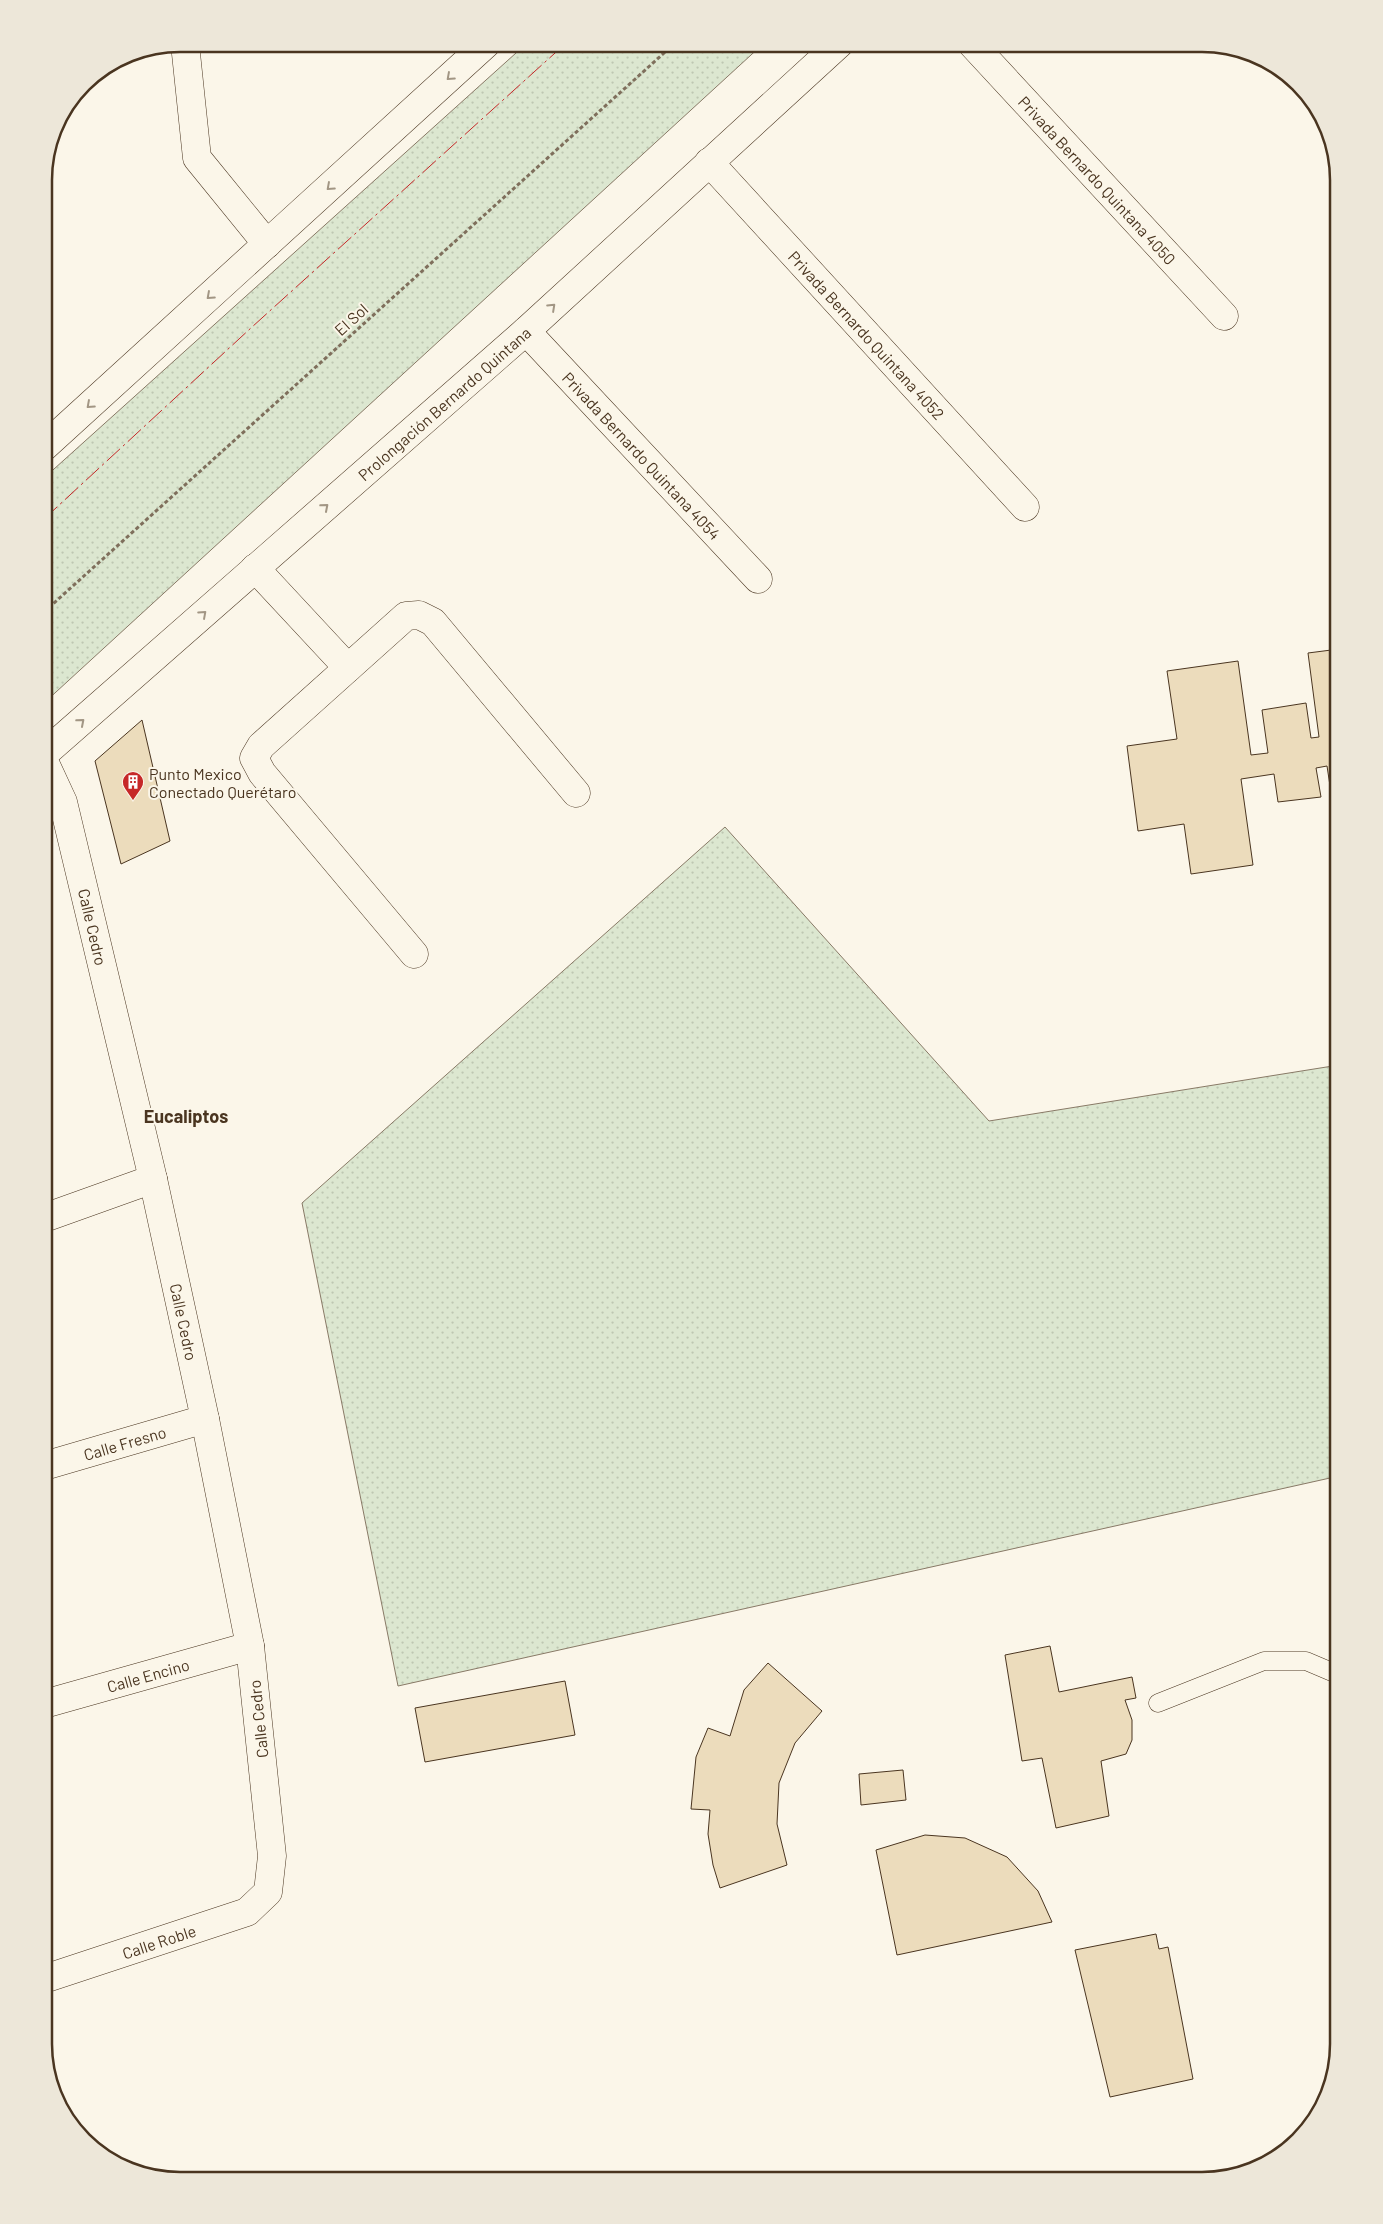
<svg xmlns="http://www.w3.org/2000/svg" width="1383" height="2224" font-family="Barlow,sans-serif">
  <defs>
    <pattern id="grass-dots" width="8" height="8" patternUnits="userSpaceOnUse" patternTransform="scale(1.25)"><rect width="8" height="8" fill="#dce7d0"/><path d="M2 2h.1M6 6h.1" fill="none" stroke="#bec7b2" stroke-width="1.8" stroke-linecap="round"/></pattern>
  </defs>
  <rect width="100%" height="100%" fill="#fbf6e9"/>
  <path fill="url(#grass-dots)" stroke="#887966" d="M526 44H763L44 703V478Z
    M725 827 989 1121 1339 1065V1476L398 1686 302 1203Z"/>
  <path fill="#ecdcbc" stroke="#4a3520" d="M1339 649V845L1327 766 1316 768 1321 797 1278 802 1274 774 1241 779 1253 865 1191 874 1184 824 1138 831 1127 746 1177 739 1167 671 1238 661 1251 755 1268 753 1262 710 1306 703 1311 738 1319 737 1308 653Z
    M142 720 170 841 121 864 95 761Z
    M1050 1646 1059 1692 1132 1677 1136 1698 1125 1700 1132 1720V1740L1126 1754 1101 1761 1109 1816 1056 1828 1042 1758 1022 1761 1005 1655Z
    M768 1663 822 1711 795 1743 779 1783 777 1824 787 1865 720 1888 713 1865 708 1834 710 1810 691 1809 696 1757 708 1728 730 1736 744 1690Z
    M565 1681 575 1735 425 1762 415 1708Z
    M903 1770 906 1800 861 1805 859 1774Z
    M925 1835 965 1838 1007 1857 1038 1891 1052 1922 897 1955 876 1850Z
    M1156 1934 1159 1949 1168 1947 1193 2079 1110 2097 1075 1950Z"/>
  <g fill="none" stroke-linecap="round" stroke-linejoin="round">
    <g stroke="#4a3520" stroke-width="19">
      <path id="lane" d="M1158 1703 1264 1661H1306L1339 1675"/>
    </g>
    <g stroke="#4a3520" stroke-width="29">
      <g id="street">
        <path d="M185 44 197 158 267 244"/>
        <path id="s1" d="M972 44 1224 316"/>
        <path id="s2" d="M709 162 1025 507"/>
        <path id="s3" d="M526 331 758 579"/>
        <path d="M255 568 348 668"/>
        <path d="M414 954 262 773 254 758 261 746 406 616 419 615 433 622 576 793"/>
        <path d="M44 1218 153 1179"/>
        <path id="s4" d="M44 1466 205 1419"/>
        <path id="s5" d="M44 1704 250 1646"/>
        <path id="s6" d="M44 1979 247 1912 268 1892 272 1856 250 1646 205 1419 153 1179 63 802 44 761"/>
      </g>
    </g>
    <g stroke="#4a3520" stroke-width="29">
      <g id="primary">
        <path d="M44 447 486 44"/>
        <path id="s7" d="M44 754 526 331 839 44"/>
      </g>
    </g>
    <path stroke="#7f6f5c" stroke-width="3" stroke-dasharray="4 2.5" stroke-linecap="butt" d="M44 612 674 44"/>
    <use href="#lane" stroke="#fbf6e9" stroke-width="18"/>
    <use href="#street" stroke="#fbf6e9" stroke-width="28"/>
    <use href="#primary" stroke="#fbf6e9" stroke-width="28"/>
    <path stroke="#c62828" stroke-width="1" stroke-dasharray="18 4 2.5 4" stroke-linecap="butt" d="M44 519 252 327 565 44"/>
  </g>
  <defs><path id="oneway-chevron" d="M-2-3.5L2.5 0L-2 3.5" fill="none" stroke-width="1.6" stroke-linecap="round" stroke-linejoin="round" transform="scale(1.25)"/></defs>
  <g stroke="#a29684">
    <use href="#oneway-chevron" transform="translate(450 77) rotate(138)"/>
    <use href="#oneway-chevron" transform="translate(330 187) rotate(138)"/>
    <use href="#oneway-chevron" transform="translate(210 296) rotate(138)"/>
    <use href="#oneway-chevron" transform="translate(552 307) rotate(-43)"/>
    <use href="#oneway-chevron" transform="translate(90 405) rotate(138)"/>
    <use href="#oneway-chevron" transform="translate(325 507) rotate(-41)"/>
    <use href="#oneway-chevron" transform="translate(203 614) rotate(-42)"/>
    <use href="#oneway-chevron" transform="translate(81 722) rotate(-41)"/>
  </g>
  <defs>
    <g id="building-pin" transform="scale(1.125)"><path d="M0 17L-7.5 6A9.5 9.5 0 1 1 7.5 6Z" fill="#c62828" stroke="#fbf6e9"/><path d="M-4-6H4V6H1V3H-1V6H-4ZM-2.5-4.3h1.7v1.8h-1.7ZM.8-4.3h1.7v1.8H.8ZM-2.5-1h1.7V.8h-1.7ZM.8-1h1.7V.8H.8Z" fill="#fff"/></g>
  </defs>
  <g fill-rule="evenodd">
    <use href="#building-pin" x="133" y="782"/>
  </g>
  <g text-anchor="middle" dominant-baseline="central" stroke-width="4" stroke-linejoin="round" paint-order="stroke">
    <g font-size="16" fill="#4a3520" stroke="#fbf6e9">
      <text stroke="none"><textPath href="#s1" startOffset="185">Privada Bernardo Quintana 4050</textPath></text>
      <text transform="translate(351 319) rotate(-42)">El Sol</text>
      <text stroke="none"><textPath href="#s2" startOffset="234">Privada Bernardo Quintana 4052</textPath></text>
      <text stroke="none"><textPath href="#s7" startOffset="532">Prolongación Bernardo Quintana</textPath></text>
      <text stroke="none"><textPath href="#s3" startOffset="170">Privada Bernardo Quintana 4054</textPath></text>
      <text transform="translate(93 927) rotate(77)">Calle Cedro</text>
      <text transform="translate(184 1322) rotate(78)">Calle Cedro</text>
      <text stroke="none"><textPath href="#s4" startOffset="84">Calle Fresno</textPath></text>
      <text stroke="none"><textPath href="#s5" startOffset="108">Calle Encino</textPath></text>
      <text transform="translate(258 1719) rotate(-96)">Calle Cedro</text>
      <text stroke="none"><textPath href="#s6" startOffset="121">Calle Roble</textPath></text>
    </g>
    <g font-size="16" fill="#4a3520" stroke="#fbf6e9" text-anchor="start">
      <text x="149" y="773">Punto Mexico<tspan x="149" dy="18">Conectado Querétaro</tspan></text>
    </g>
    <g font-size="18" font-weight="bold" fill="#4a3520" stroke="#fbf6e9">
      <text x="186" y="1116">Eucaliptos</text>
    </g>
  </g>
  <path d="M0 0H1383V2224H0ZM180 52H1202A128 128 0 0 1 1330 180V2044A128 128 0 0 1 1202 2172H180A128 128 0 0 1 52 2044V180A128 128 0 0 1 180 52Z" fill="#ede7d9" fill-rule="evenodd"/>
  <path fill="none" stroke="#4a3520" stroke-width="2.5" d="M180 52H1202A128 128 0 0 1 1330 180V2044A128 128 0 0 1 1202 2172H180A128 128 0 0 1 52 2044V180A128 128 0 0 1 180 52Z"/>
</svg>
